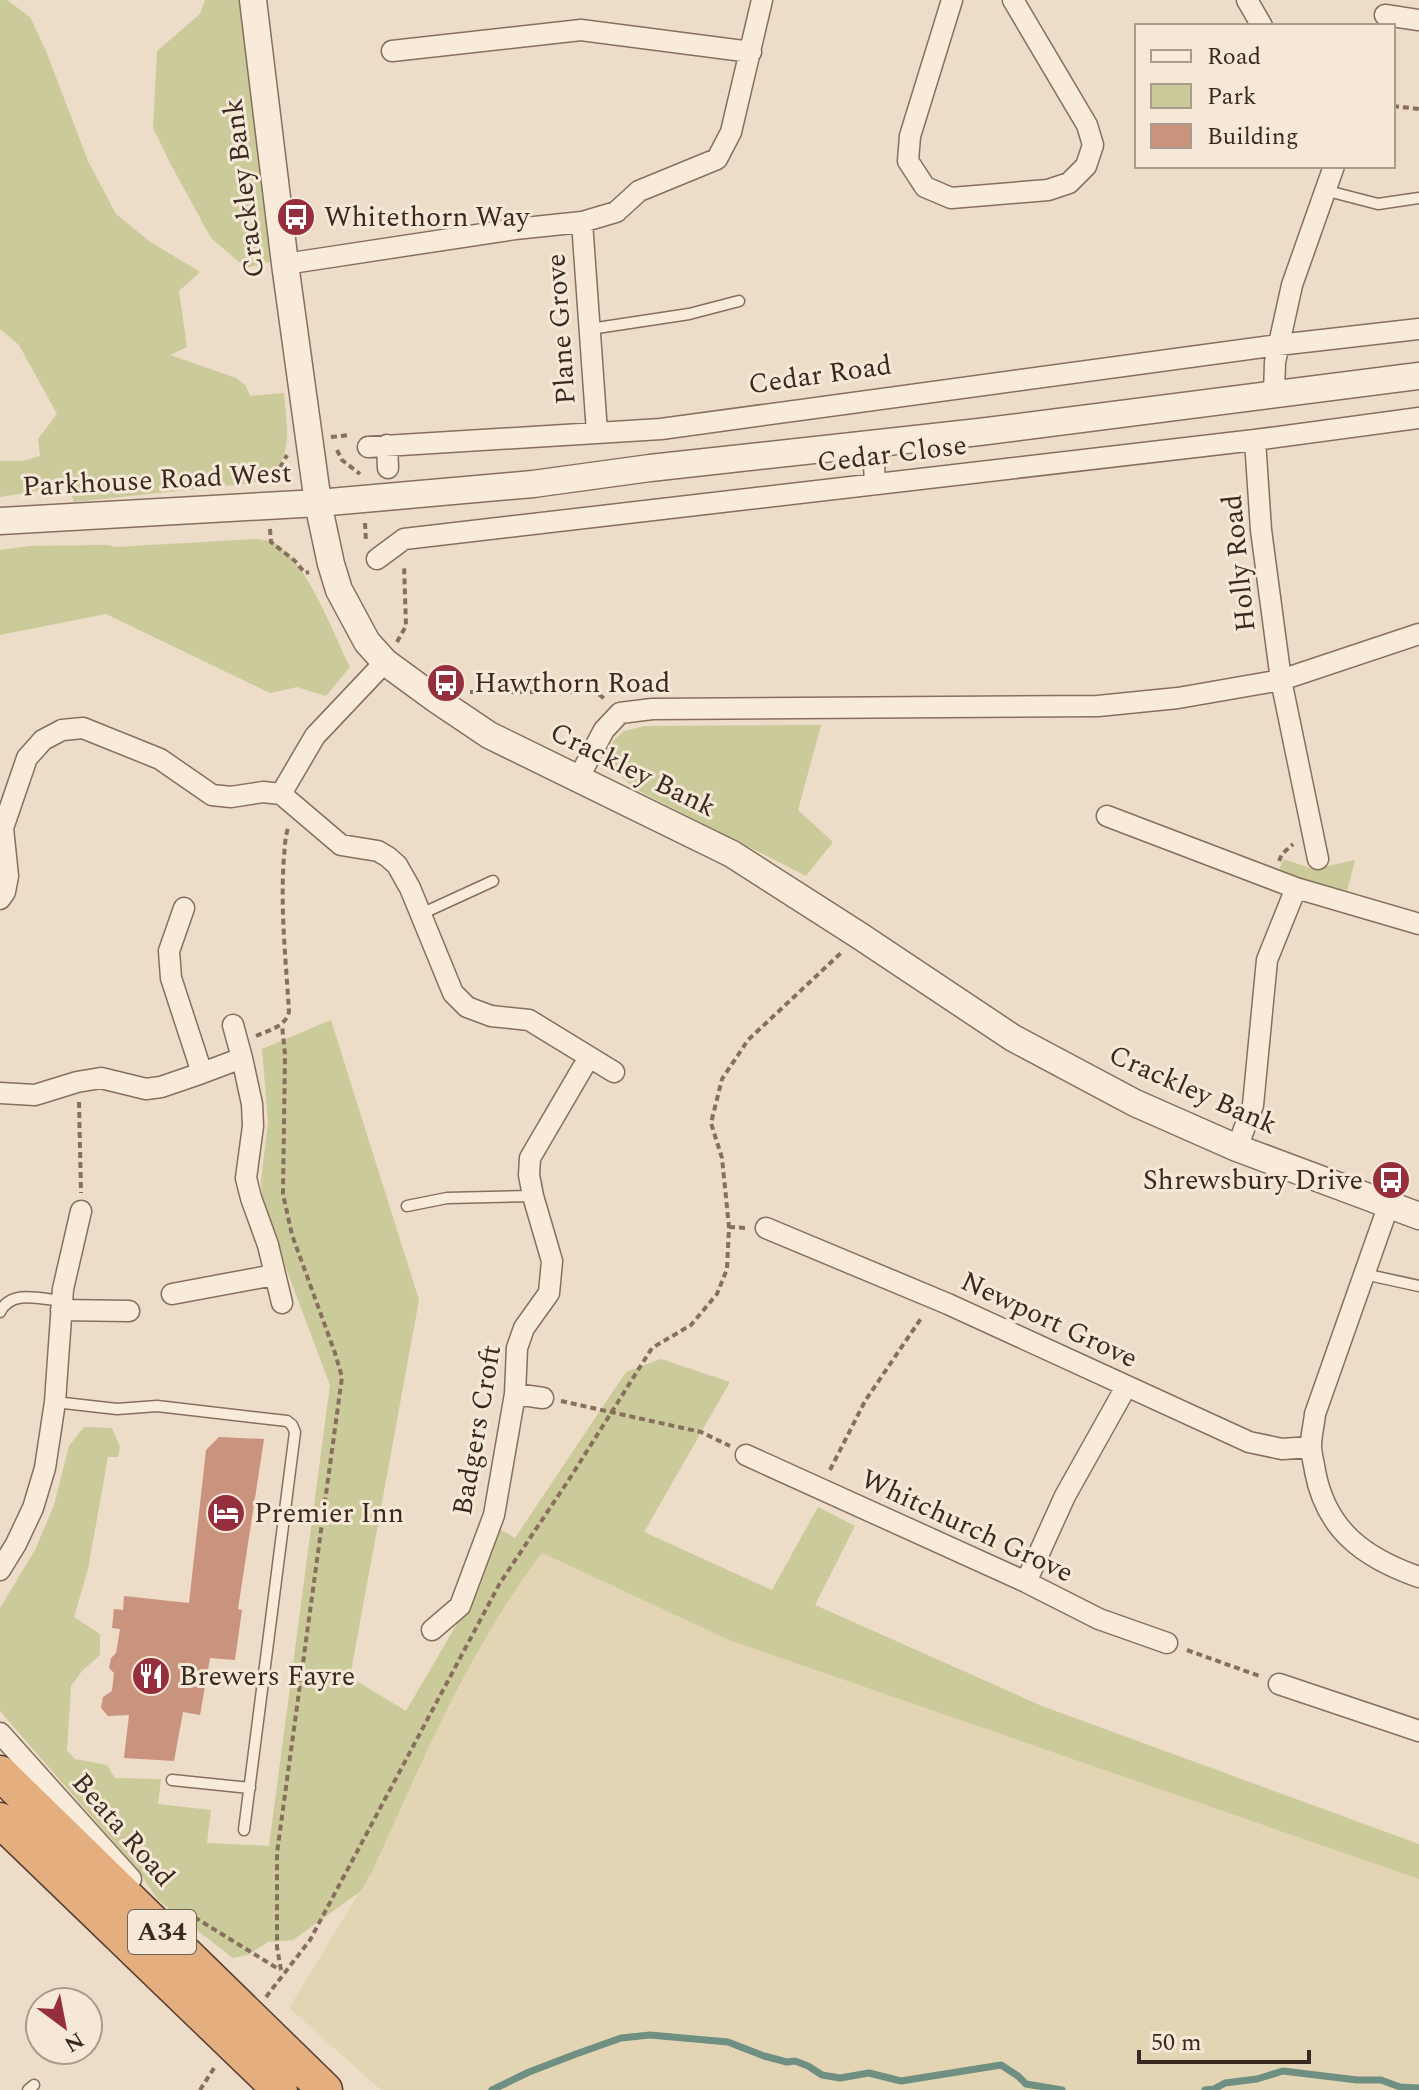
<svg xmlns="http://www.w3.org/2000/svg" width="1419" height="2090" font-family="Spectral,serif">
  <rect width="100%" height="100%" fill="#eddcc7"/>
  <path fill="#e3d5b4" d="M542 1553 729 1640 1419 1879V2090H381L289 2008 373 1870 436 1733 478 1650 512 1592Z"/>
  <path fill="#cbca9b" d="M0 0H7L30 17 46 51 88 161 116 214 149 241 200 272 179 291 187 347 170 355 236 378 246 386 250 396 284 393C286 424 296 462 263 479 257 482 250 483 244 484L74 502 68 486 0 497V461H23L40 456 38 439 57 414 19 345 0 329Z
    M205 0H241L273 261 246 268 211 238 170 163 153 128 157 51 200 14Z
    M257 539C261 540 266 540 270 541 305 555 333 633 350 667L326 696 297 687 270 693 106 614 0 635V550L30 546 108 545 115 547Z
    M821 725 798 810 833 842 806 876 637 790 618 774 610 755 613 741 624 731 644 726Z
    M1283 859 1314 869 1355 860 1347 891 1278 873Z
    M331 1020 419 1300 350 1677 406 1711 465 1610 496 1527 515 1538 626 1372 661 1359 730 1382 644 1532 772 1590 818 1507 855 1526 815 1605 1042 1706 1419 1844V1879L729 1640 542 1553C469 1648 423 1761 373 1870L361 1891 293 1940 268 1942 248 1955 233 1958 158 1900 138 1870 0 1711V1608L35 1550 54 1505 69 1446 84 1427 112 1428 120 1447 118 1457H108L88 1569 74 1617 100 1634V1655L82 1671 71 1686 67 1750 75 1759 107 1765 115 1778 161 1779 158 1804 211 1810 207 1843 269 1846 330 1385 263 1207 261 1181 268 1122 262 1049Z"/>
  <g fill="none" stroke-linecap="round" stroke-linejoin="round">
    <path stroke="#6f8f83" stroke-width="7" d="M492 2090 529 2072 576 2054 621 2038 650 2035 728 2042 764 2056 787 2062 795 2061 808 2066 822 2075 840 2078 869 2073 901 2081 1001 2065 1018 2076 1026 2084 1062 2090
      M1205 2090 1214 2089 1225 2083 1257 2079 1283 2071 1357 2080H1381L1400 2087 1419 2088"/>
  </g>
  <path fill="#ca937e" d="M219 1437 264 1439 238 1609 242 1610 235 1660 210 1658 200 1715 183 1712 174 1761 124 1758 129 1715 108 1716 101 1708 103 1697 112 1691 114 1673 109 1668 111 1658 116 1653 120 1629 112 1628 114 1609 123 1610 124 1596 189 1603 206 1450Z"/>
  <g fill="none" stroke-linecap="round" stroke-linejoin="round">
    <g stroke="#886e5d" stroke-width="13">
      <path id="service" d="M1324 190 1378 204 1419 198
        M590 329 689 314 739 301
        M421 914 493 881
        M407 1206 447 1198 533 1196
        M1364 1274 1419 1286
        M0 1312C11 1289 41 1299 62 1301
        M55 1402 117 1409 157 1406 287 1421 292 1425 295 1432 244 1830
        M172 1780 250 1788
        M28 2090 34 2085"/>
    </g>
    <g stroke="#886e5d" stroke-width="23">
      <path id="minor" d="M952 0 910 136 908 161 925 187 951 198 1048 190 1069 183 1086 166 1093 145 1087 125 1013 0
        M1247 0 1262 26
        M1385 15 1419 20
        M392 51 581 30 751 52
        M582 222 597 432
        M285 264 515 229 582 222 616 212 639 191 717 159 731 132 762 0
        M1274 395 1275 362 1292 285 1334 166
        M1255 440 1261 530 1281 680 1318 859
        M873 444 875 484
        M387 445 388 468
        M368 447 661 429 1278 345 1419 329
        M377 559 404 539 1255 440 1419 418
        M578 779 604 730 620 713 652 709 1098 706 1178 698 1281 680 1419 634
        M281 794 341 845 378 851 388 857 397 865 410 888 453 993 467 1007 491 1016 529 1020 614 1072
        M1107 816 1296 888 1419 924
        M0 899 5 892 8 876 3 828 27 758 43 740 62 730 83 728 160 759 212 795 231 797 263 792 281 794 315 736 385 662
        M184 908 169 951 171 978 202 1073
        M233 1025 242 1058
        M0 1093 35 1095 77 1082 101 1078 146 1089 161 1087 202 1073 242 1058 252 1104 253 1126 246 1178 251 1198 268 1245 282 1303
        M1237 1148 1253 1105 1267 960 1296 888
        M1389 1204 1315 1414C1314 1425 1311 1435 1311 1446 1311 1454 1314 1463 1315 1471 1326 1530 1364 1558 1419 1577
        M766 1228 948 1304 1249 1442 1282 1449 1311 1447
        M172 1294 274 1275
        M61 1310 129 1311
        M515 1394 543 1398
        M746 1455 1026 1582 1099 1619 1167 1643
        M0 1570 16 1544 33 1508 45 1468 55 1402 63 1289 81 1211
        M1026 1582 1065 1496 1126 1387
        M432 1630 460 1606 494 1515 515 1394 517 1348 524 1328 549 1293 552 1261 533 1196 529 1175 530 1158 589 1057
        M1279 1684 1419 1731
        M0 1733 131 1879"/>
    </g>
    <g stroke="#886e5d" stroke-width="29">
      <path id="tertiary" d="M253 0 285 264 318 503 331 564 339 590 367 642 385 662 437 700 489 735 732 854 860 936 1013 1038 1135 1103 1237 1148 1419 1216
        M0 521 318 503 533 484 650 468 979 432 1419 376"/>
    </g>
    <g stroke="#563d31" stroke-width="37">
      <path id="trunk" d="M0 1773 325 2090
        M0 1820 280 2090"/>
    </g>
    <path stroke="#886e5d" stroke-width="4" stroke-dasharray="6 4" stroke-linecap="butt" d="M1393 106 1419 109
      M331 437 350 435
      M337 450 342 460 360 474
      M265 481 281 466 287 455
      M365 523 366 542
      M270 529 271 542 295 561 305 573 309 572
      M397 642 406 626 404 565
      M470 692H596L606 700
      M1279 861 1282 854 1293 844
      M256 1036C269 1030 285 1027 289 1012 286 961 280 908 284 856 285 846 285 835 289 826
      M79 1102 81 1193
      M729 1227 747 1228
      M561 1401 701 1432 730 1446
      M830 1470 865 1401 922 1317
      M1187 1650 1262 1677
      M186 1912 280 1970
      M281 1970 277 1947V1853L342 1377 335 1353 292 1235 283 1194 285 1054 282 1025
      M266 1997 310 1940 500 1583 570 1478 652 1348 691 1325 717 1294 727 1269 729 1227 722 1158 711 1123 722 1079 748 1040 843 951
      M200 2090 216 2065"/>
    <use href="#service" stroke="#f8ebda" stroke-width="10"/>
    <use href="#minor" stroke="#f8ebda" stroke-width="20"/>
    <use href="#tertiary" stroke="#f8ebda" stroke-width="26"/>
    <use href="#trunk" stroke="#e4ae7e" stroke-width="34"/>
  </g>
  <defs>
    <g id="bus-disc" transform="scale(2)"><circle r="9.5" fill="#952f3e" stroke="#f5e8d6"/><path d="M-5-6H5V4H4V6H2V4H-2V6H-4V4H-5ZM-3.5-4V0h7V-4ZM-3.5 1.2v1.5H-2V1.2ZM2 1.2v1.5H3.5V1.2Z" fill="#fff"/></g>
    <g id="hotel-disc" transform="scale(2)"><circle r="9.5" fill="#952f3e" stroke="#f5e8d6"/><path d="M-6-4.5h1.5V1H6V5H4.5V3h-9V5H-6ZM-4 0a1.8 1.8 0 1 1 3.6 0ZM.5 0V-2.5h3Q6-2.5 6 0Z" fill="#fff"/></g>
    <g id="restaurant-disc" transform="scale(2)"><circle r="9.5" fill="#952f3e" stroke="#f5e8d6"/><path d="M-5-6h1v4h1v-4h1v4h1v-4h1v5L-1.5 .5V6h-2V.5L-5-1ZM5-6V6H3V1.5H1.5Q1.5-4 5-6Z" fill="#fff"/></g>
  </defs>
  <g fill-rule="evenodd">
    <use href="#bus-disc" x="296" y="217"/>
    <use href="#bus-disc" x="446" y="683"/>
    <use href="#bus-disc" x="1391" y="1180"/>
    <use href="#hotel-disc" x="226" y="1513"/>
    <use href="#restaurant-disc" x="151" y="1676"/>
  </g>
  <g text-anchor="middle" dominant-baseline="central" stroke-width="6" stroke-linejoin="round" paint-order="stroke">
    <rect fill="#f5e8d6" stroke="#716257" stroke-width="2" x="128" y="1910" width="68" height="44" rx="6"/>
    <g font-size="26" font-weight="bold" fill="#392920">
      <text x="162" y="1932">A34</text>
    </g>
    <g font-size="28" fill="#392920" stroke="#f5e8d6">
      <text transform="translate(244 188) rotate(-97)">Crackley Bank</text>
      <text transform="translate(561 329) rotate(-94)">Plane Grove</text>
      <text transform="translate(820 375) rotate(-8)">Cedar Road</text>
      <text transform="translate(892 454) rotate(-7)">Cedar Close</text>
      <text transform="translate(157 480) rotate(-3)">Parkhouse Road West</text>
      <text transform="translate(1239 563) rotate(-96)">Holly Road</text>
      <text transform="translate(633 770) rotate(26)">Crackley Bank</text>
      <text transform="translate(1193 1090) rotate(24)">Crackley Bank</text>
      <text transform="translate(1049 1320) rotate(25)">Newport Grove</text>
      <text transform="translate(477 1430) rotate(-80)">Badgers Croft</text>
      <text transform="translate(967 1526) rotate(25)">Whitchurch Grove</text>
      <text transform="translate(123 1830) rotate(49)">Beata Road</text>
    </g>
    <g font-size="28" fill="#392920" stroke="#f5e8d6" text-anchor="start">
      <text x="324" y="217">Whitethorn Way</text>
      <text x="474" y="683">Hawthorn Road</text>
      <text x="1363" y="1180" text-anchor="end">Shrewsbury Drive</text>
      <text x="254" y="1513">Premier Inn</text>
      <text x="179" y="1676">Brewers Fayre</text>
    </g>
  </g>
  <rect x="1135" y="24" width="260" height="144" fill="#f5e8d6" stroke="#aa9c8d" stroke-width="2"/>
  <rect x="1151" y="50" width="40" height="12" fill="#f8ebda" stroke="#aa9c8d" stroke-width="2"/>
  <text x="1207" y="64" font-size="24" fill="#392920">Road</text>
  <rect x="1151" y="84" width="40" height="24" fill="#cbca9b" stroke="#aa9c8d" stroke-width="2"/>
  <text x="1207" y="104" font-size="24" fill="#392920">Park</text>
  <rect x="1151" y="124" width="40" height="24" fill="#ca937e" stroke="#aa9c8d" stroke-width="2"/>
  <text x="1207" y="144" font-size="24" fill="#392920">Building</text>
  <g transform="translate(64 2026) rotate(148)"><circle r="38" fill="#f5e8d6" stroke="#aa9c8d" stroke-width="2"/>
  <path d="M0-6L14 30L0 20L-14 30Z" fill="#952f3e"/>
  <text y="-12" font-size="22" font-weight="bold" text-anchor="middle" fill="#392920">N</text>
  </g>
  <path d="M1139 2050v12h170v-12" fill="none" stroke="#392920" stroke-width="4"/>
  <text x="1151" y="2050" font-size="24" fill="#392920" stroke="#f5e8d6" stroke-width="6" paint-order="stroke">50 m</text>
</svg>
